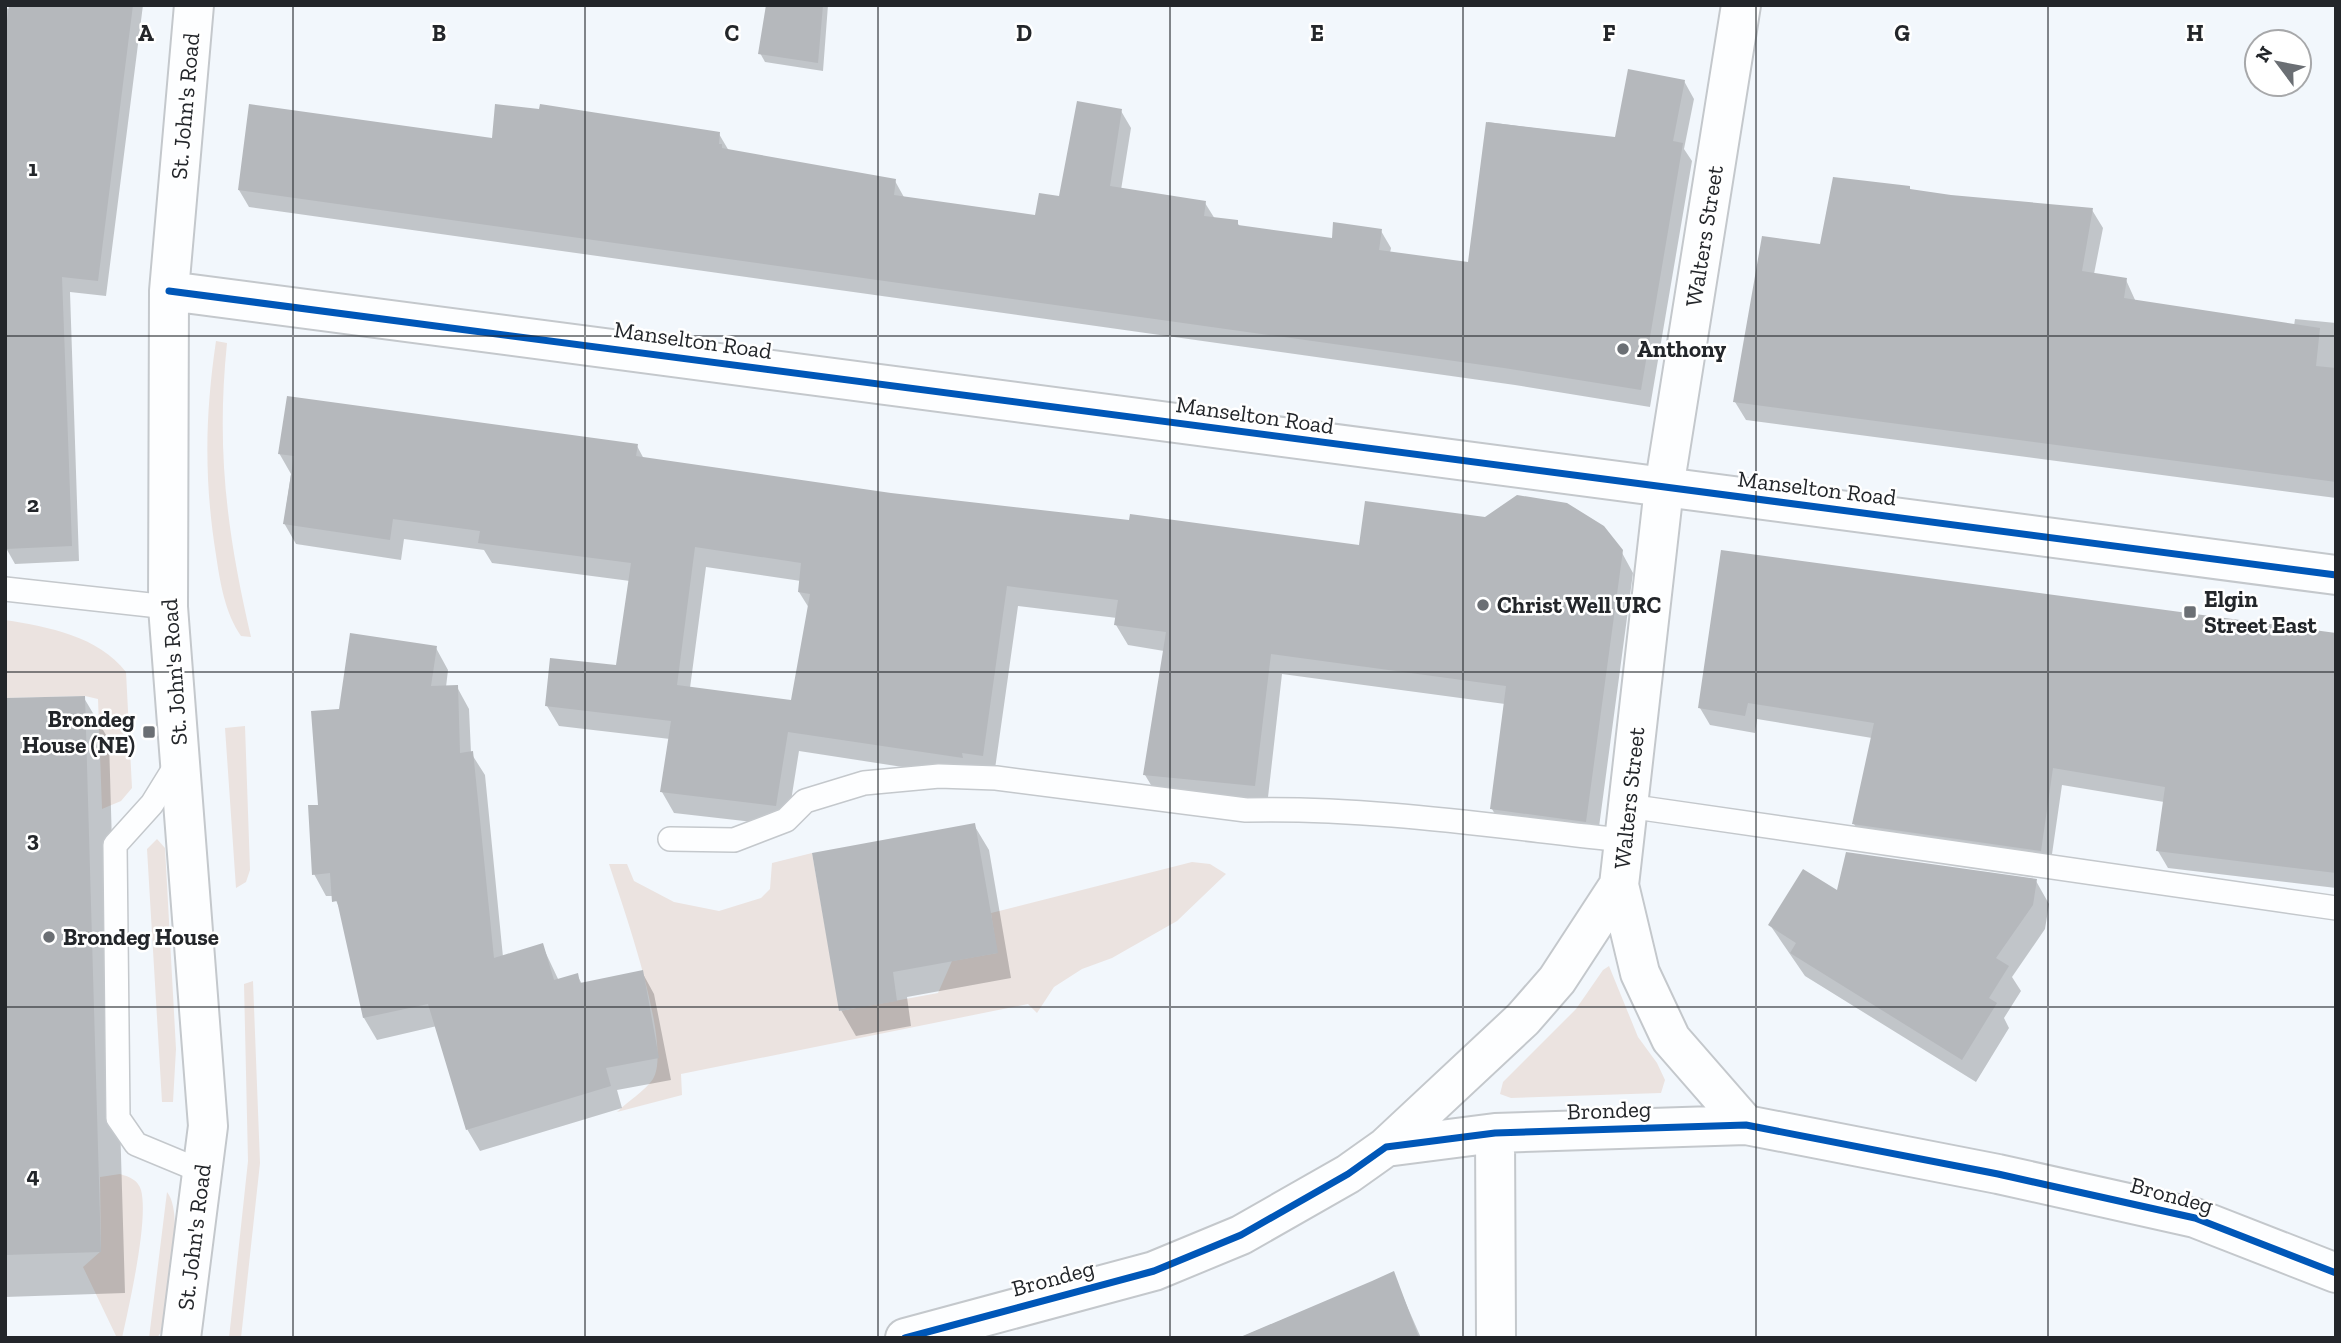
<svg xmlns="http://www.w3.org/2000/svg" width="2341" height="1343" font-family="'Zilla Slab',serif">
  <rect width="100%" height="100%" fill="#f2f7fc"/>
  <path fill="#ebe3e0" d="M216 341 227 343C216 451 227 533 251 637L241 636C225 613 220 582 216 555 204 480 205 416 216 341Z
    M5 620C49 627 98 636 126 672L132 788 121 801 102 809 98 699 85 696 5 698Z
    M245 726 250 870 246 882 236 888 225 728Z
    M157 839 165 848 176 1049 173 1102H162L147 849Z
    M812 853 840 1011 938 993 952 961 997 953 991 913 1192 862 1210 864 1226 874 1177 921 1112 958 1082 969 1054 987 1037 1013 1028 1004 681 1074 682 1095 617 1112C627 1102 645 1091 653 1079 673 1046 622 904 609 864H627L634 881 674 902 719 911 761 898 770 889 772 863Z
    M1609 966 1638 1037 1657 1063 1665 1080 1661 1093 1511 1098 1500 1094 1503 1082 1576 1009 1603 970Z
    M253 981 260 1163 241 1338H229L248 1161 244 984Z
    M120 1174C130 1177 138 1180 141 1190 149 1219 129 1306 122 1338H117L83 1267 101 1251 100 1177Z
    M167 1192C186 1215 165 1302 161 1332L157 1338H149Z"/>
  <path fill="#0003" fill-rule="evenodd" d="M11 5H143L106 296 70 292 79 561 15 564 6 548 5 8 10 9Z
    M768 5H828L823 71 765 62 760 53Z
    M1684 81 1694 99 1684 149 1692 161 1650 407 1515 385 249 207 239 190 493 140 719 134 729 151 895 181 905 199 1037 217 1061 198 1121 111 1131 128 1121 190 1205 203 1215 219 1237 222 1240 227 1333 240 1381 231 1391 248 1390 253 1470 264 1488 122 1617 139Z
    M1909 187 1911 191 1950 197 2092 210 2103 228 2094 274 2126 280 2136 302 2294 326 2295 319 2336 323V498L1746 420 1735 402 1821 246Z
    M637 446 644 459 890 495 1360 547 1621 551 1633 573 1597 842 1504 830 1492 809 1505 704 1282 674 1267 806 1157 795 1145 775 1164 651 1128 645 1116 625 1117 618 1018 606 994 776 974 778 799 751 787 826 674 813 662 792 670 739 559 726 547 706 617 667 630 581 492 563 484 550 404 539 401 560 296 544 284 523 291 474 279 453ZM706 567 801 581 799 592 809 608 793 702 690 688Z
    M2336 635V888L2168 868 2158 851 2164 802 2062 785 2050 868 1864 841 1854 824 1872 738 1757 719 1755 733 1710 725 1700 708Z
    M436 648 448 670 446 687H457L469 709 471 753 485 775 503 957 542 945 559 981 577 975 582 984 642 972 654 994 671 1080 617 1090 622 1108 480 1151 467 1129 437 1026 377 1040 364 1018 342 914 334 896H326L314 874 320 806 340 710Z
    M84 698 109 740 125 1293 5 1297V700Z
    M974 825 989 850 1011 978 907 997 911 1026 856 1036 841 1010Z
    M2036 881 2049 904 2045 929 2012 977 2021 991 2004 1018 2009 1028 1976 1082 1805 976 1770 925 1839 893Z
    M1393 1274 1421 1338H1239Z"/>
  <path fill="#b5b8bc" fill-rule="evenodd" d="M9 5H133L98 281 62 277 72 546 5 549V36Z
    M766 5H823L818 63 758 54Z
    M1628 69 1685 80 1673 141 1683 143 1641 390 1504 368 238 190 249 104 492 138 495 104 539 109 540 104 720 132 719 144H722V148L896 179 894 195 1035 215 1039 193 1059 196 1077 101 1122 109 1110 186 1206 201 1204 216 1238 220V225L1332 238 1333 222 1382 229 1379 250 1468 262 1486 122 1615 137Z
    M1833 177 1910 186V189L1951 195 2093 208 2082 271 2127 278 2124 298 2320 328 2316 366 2336 368V482L1733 402 1762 236 1820 244Z
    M287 396 638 444 636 456 891 493 1129 520 1130 514 1359 545 1365 501 1485 517 1517 495 1567 503 1604 526 1623 550 1586 822 1490 809 1506 686 1271 654 1255 786 1143 775 1166 632 1114 625 1118 600 1007 586 983 756 962 753 963 758 788 732 776 806 660 792 671 721 545 706 550 658 616 665 631 563 478 543 480 531 393 519 390 540 283 524 294 456 278 454ZM695 547 801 563 798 592 810 594 791 700 677 685Z
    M1721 550 2336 633V873L2156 851 2165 787 2053 768 2041 851 1852 824 1874 723 1748 703 1745 716 1698 708Z
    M350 633 437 646 431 686 458 685 460 753 473 751 494 958 543 943 554 980 578 973 580 983 643 970 659 1058 606 1068 611 1086 466 1130 428 1004 363 1018 337 901 332 902 330 873 312 875 308 805H318L311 711 339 709Z
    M85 696 101 1252 5 1255V698Z
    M975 823 998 953 893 972 897 1001 839 1011 812 853Z
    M1846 852 2037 879 2033 905 1996 958 2009 966 1989 998 1997 1003 1962 1060 1790 953 1796 943 1768 925 1803 869 1837 890Z
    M1394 1271 1419 1338H1238L1372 1281Z"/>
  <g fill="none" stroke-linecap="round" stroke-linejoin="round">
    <g stroke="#c4c8cc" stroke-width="26">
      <path id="service" d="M5 589 168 607
        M178 762 152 804 115 845 118 1118 136 1144 189 1166 201 1177
        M1628 806 2336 908
        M670 839 734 840 786 820 805 801 864 783 939 776 996 778 1246 810C1371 807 1499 827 1623 840"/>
    </g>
    <g stroke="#c4c8cc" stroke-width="42">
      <path id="minor" d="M1619 885 1640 973 1671 1039 1746 1125
        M1495 1133 1496 1338
        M1386 1147 1523 1019 1557 980 1619 885 1664 488 1741 5
        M905 1338 1154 1271 1241 1235 1348 1174 1386 1147 1495 1133 1746 1125 1998 1174 2195 1218 2336 1273"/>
    </g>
    <g stroke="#c4c8cc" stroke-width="42">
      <path id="tertiary" d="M169 291 2336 575
        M181 1338 208 1126 168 607 169 291 194 5"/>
    </g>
    <use href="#service" stroke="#fdfeff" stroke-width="23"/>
    <use href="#minor" stroke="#fdfeff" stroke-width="38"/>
    <use href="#tertiary" stroke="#fdfeff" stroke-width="38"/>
    <g stroke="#fff" stroke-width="11">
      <path id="cycleway" d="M169 291 2336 575
        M905 1338 1154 1271 1241 1235 1348 1174 1386 1147 1495 1133 1746 1125 1998 1174 2195 1218 2336 1273"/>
    </g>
    <use href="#cycleway" stroke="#0057b8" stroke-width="7"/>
  </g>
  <path fill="none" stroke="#23262a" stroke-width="2" stroke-opacity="0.55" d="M293 5V1338M585 5V1338M878 5V1338M1170 5V1338M1463 5V1338M1756 5V1338M2048 5V1338M5 336H2336M5 672H2336M5 1007H2336"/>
  <g fill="#6b6f74" stroke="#fff" stroke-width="2.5">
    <circle cx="1623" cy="349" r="7"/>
    <circle cx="1483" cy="605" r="7"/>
    <rect x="2183" y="605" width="14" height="14" rx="3.5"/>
    <rect x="142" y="725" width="14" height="14" rx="3.5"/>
    <circle cx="49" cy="937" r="7"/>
  </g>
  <g text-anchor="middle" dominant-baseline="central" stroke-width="5" stroke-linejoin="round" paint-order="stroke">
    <g font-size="23" fill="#23262a" stroke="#fff">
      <text transform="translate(185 106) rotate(-85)">St. John's Road</text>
      <text transform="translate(1704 236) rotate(-81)">Walters Street</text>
      <text transform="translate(693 340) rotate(8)">Manselton Road</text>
      <text transform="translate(1255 415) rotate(8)">Manselton Road</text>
      <text transform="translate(1817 488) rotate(7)">Manselton Road</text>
      <text transform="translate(174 672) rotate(-94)">St. John's Road</text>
      <text transform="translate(1629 798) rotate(-84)">Walters Street</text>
      <text transform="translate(1609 1110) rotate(-2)">Brondeg</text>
      <text transform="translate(2172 1195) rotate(15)">Brondeg</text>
      <text transform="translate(194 1237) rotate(-83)">St. John's Road</text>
      <text transform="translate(1053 1278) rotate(-15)">Brondeg</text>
    </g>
    <g font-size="23" font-weight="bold" fill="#23262a" stroke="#fff" text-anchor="start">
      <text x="1637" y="349">Anthony</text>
      <text x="2204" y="599">Elgin<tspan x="2204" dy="26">Street East</tspan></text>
      <text x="1497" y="605">Christ Well URC</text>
      <text x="135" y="719" text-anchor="end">Brondeg<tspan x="135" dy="26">House (NE)</tspan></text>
      <text x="63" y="937">Brondeg House</text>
    </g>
  </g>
  <g font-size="23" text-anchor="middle" font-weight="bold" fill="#23262a" stroke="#fff" stroke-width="5" stroke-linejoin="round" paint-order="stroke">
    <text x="146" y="41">A</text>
    <text x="439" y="41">B</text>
    <text x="732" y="41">C</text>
    <text x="1024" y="41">D</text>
    <text x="1317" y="41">E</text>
    <text x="1609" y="41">F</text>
    <text x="1902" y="41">G</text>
    <text x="2195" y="41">H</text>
    <text x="33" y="176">1</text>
    <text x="33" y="512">2</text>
    <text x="33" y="847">3</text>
    <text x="33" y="1183">4</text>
  </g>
  <rect width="2341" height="1343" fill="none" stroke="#23262a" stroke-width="14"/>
  <g transform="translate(2278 63) rotate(302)"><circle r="33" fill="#ffffff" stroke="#a7a8aa" stroke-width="2"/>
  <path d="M0-5L12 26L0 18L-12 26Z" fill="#6b6f74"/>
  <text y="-10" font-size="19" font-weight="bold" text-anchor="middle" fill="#23262a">N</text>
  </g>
</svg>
